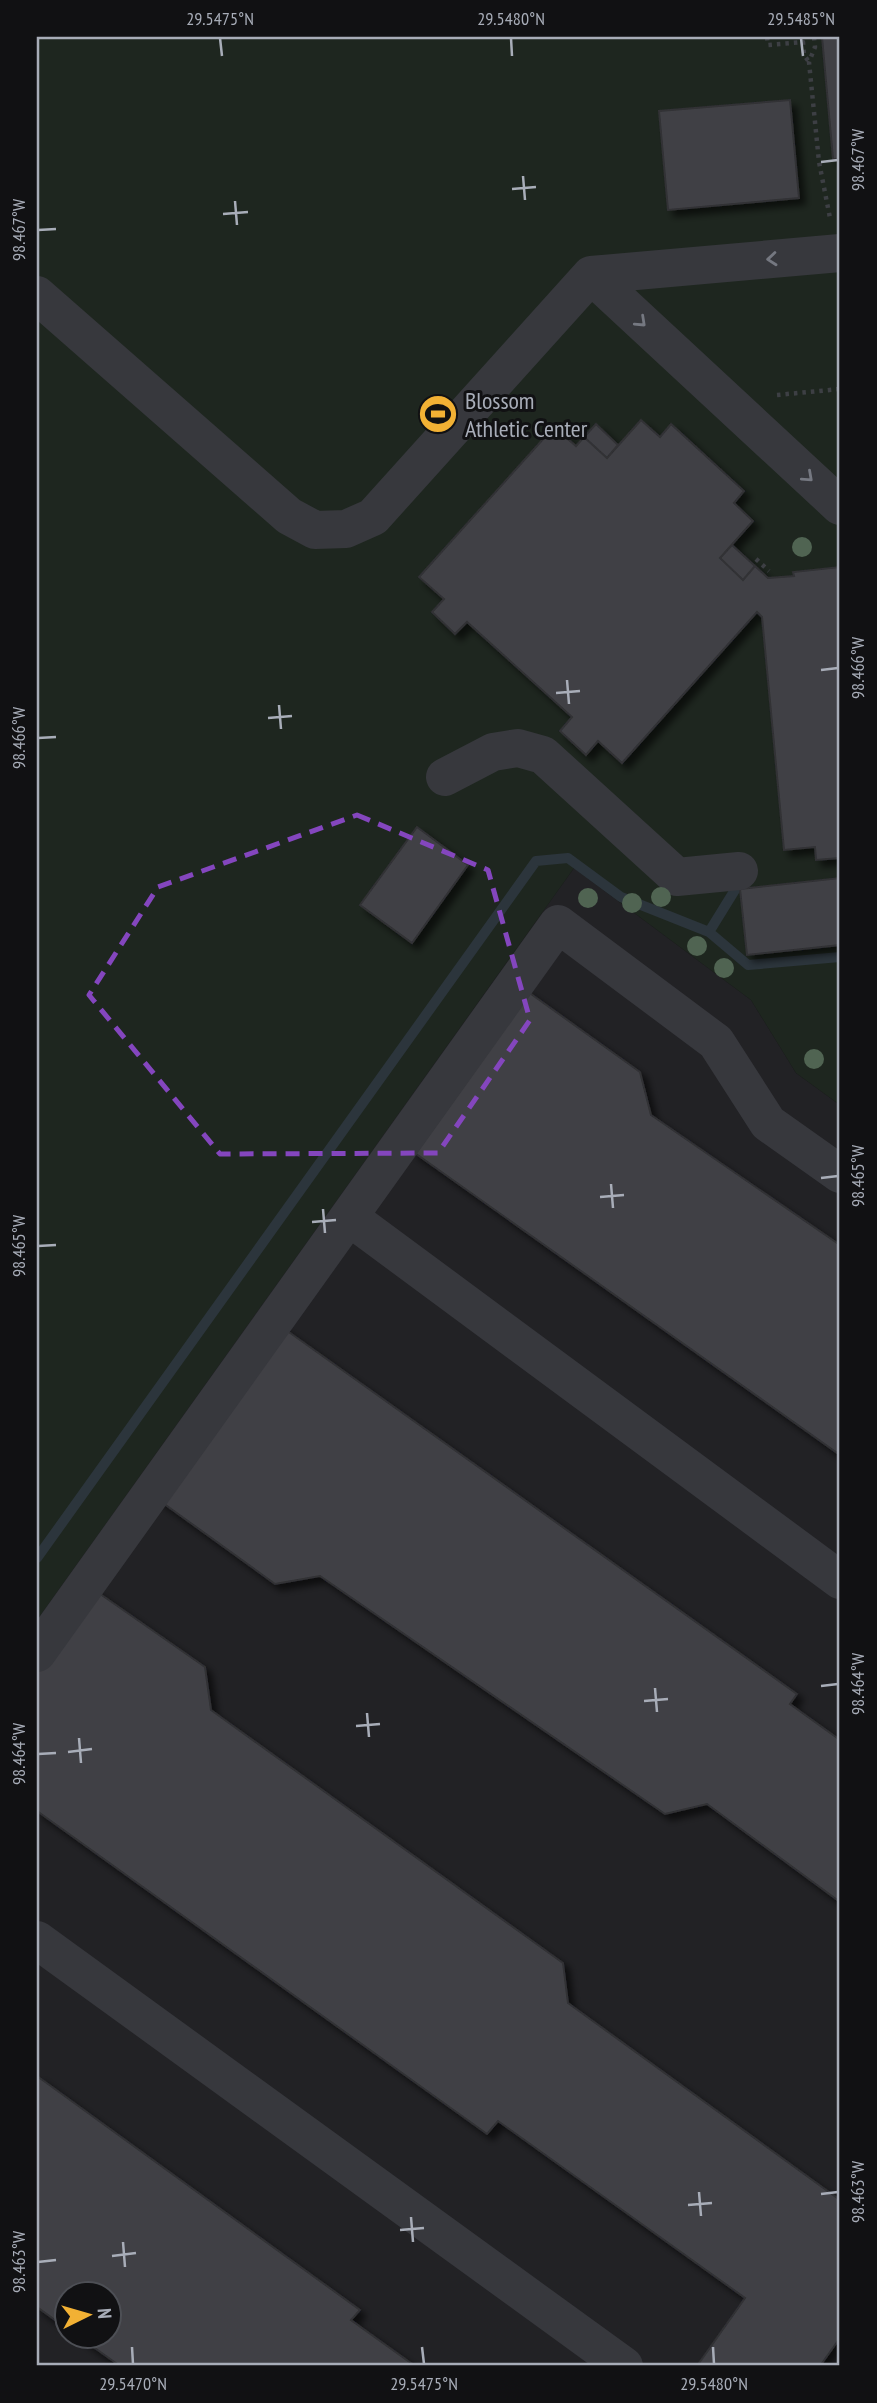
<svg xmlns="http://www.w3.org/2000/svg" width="877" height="2403" font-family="'PT Sans Narrow',sans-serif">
  <defs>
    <filter id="shadow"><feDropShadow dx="6" dy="6" stdDeviation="3.5" flood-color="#0009"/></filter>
  </defs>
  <rect width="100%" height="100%" fill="#161618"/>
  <path fill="#222225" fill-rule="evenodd" d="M574 868 751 1000 796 1073 840 1105V2366H37V1603L44 1607ZM66 2294H108V2336H66Z"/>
  <path fill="#1e261f" d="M37 37H840V1105L796 1073 751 1000 574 868 37 1620Z"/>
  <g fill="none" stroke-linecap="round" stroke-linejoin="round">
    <path stroke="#2c353c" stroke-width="10" d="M709 932 738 885
      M37 1558 536 861 568 858 621 897 709 932 748 965 840 957"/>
  </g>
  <path fill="#404145" stroke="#303034" stroke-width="2" filter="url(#shadow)" d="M822 37H840V159H833Z
    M790 100 799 198 668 210 659 111Z
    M641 420 660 437 671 424 744 491 734 503 753 521 720 558 743 580 755 566 768 578 794 576 793 572 840 567V858L816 860 815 847 784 850 762 617 757 612 622 763 598 741 586 755 560 731 572 717 467 622 455 634 432 612 444 599 419 577 554 427 576 446 584 437 607 458Z
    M596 424 618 445 607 458 584 437Z
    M732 545 755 566 743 580 720 558Z
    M417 827 468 865 412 943 360 905Z
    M840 878V945L747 955 740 889Z
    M524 989 640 1072 651 1115 840 1245V1455L412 1151Z
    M279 1325 797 1694 790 1704 840 1740V1902L707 1804 665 1814 320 1576 275 1584 156 1498Z
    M93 1589 205 1667 211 1710 563 1963 568 2003 840 2200V2338L820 2366H697L745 2298 498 2121 487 2134 37 1811V1669Z
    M37 2076 360 2310 351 2320 415 2366H120L78 2336H108V2294H66V2328L37 2307Z"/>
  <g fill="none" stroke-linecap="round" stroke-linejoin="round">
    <path stroke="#3d3f44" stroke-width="4.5" stroke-dasharray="3.5 5" stroke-linecap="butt" d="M767 37 768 45 803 42 804 55 809 62
      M814 37 815 47 809 62 819 162 830 218
      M777 395 840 389
      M756 559 769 571"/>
    <path stroke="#37383d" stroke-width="38" d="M591 275 840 506
      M37 295 289 516 315 530 346 529 373 517 591 275 840 253
      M445 777 493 752 518 748 543 755 677 877 739 871
      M349 1217 840 1580
      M37 1653 558 924 716 1042 768 1123 840 1174
      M37 1940 624 2366"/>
  </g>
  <g fill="#506452">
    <circle cx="802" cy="547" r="10"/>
    <circle cx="661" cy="897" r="10"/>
    <circle cx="588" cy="898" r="10"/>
    <circle cx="632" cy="903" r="10"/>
    <circle cx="697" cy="946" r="10"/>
    <circle cx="724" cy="968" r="10"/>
    <circle cx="814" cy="1059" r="10"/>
  </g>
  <defs><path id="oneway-chevron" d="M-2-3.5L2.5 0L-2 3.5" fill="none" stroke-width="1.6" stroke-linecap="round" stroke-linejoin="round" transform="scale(1.75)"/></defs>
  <g stroke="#757881">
    <use href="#oneway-chevron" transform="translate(772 259) rotate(175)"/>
    <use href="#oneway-chevron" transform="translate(641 322) rotate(43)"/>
    <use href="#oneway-chevron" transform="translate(808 477) rotate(42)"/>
  </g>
  <path fill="none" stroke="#8446be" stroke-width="5" stroke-dasharray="14 9" stroke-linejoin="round" d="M357 815 488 870 530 1020 438 1153 220 1154 89 995 158 887Z"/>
  <path fill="none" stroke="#a8adb8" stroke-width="2.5" d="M220 38 222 56M511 38 512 56M801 38 803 56M821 162 838 160M523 176 525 200M512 189 536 187M235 201 237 225M223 214 248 212M38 230 56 229M821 670 838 668M567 680 569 704M556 693 580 691M279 705 281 729M268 718 292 716M38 738 56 737M821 1178 838 1176M611 1184 613 1208M600 1197 624 1195M323 1209 325 1233M312 1222 336 1220M38 1246 56 1245M821 1686 838 1684M655 1688 657 1712M644 1701 668 1699M367 1713 369 1737M356 1726 380 1724M79 1738 81 1763M68 1752 92 1749M38 1754 56 1753M699 2192 701 2216M821 2194 838 2192M688 2205 712 2203M411 2217 413 2242M400 2230 424 2228M123 2242 125 2267M112 2256 136 2253M38 2262 56 2260M132 2347 133 2364M422 2347 424 2364M713 2347 714 2364"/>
  <defs>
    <g id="stadium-disc" transform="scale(2.0125)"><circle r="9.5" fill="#f2b134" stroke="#111113"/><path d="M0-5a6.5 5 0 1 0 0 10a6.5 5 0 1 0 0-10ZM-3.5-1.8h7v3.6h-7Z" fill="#111"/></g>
  </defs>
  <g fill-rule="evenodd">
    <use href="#stadium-disc" x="438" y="414"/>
  </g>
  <g text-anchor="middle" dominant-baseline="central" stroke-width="6" stroke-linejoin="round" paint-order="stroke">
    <g font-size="24" fill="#a8adb8" stroke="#111113" text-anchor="start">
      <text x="465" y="400">Blossom<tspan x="465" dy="28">Athletic Center</tspan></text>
    </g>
  </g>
  <rect width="877" height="2403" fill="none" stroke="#111113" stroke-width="77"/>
  <g transform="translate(88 2315) rotate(85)"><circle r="33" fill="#111113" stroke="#4d4f55" stroke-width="2"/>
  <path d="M0-5L12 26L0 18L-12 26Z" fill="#f2b134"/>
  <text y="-10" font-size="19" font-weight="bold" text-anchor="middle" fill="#a8adb8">N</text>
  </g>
  <rect x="38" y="38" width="800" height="2326" fill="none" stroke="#a8adb8" stroke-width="2.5"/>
  <g font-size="18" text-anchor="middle" fill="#a8adb8">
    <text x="220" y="25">29.5475°N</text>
    <text x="511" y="25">29.5480°N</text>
    <text x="801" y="25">29.5485°N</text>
    <text transform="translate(858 160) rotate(-90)" y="6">98.467°W</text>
    <text transform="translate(19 230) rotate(-90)" y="6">98.467°W</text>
    <text transform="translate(858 668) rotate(-90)" y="6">98.466°W</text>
    <text transform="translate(19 738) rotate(-90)" y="6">98.466°W</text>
    <text transform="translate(858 1176) rotate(-90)" y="6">98.465°W</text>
    <text transform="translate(19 1246) rotate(-90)" y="6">98.465°W</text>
    <text transform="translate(858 1684) rotate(-90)" y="6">98.464°W</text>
    <text transform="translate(19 1754) rotate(-90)" y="6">98.464°W</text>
    <text transform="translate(858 2192) rotate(-90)" y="6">98.463°W</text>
    <text transform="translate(19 2262) rotate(-90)" y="6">98.463°W</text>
    <text x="133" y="2390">29.5470°N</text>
    <text x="424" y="2390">29.5475°N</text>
    <text x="714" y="2390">29.5480°N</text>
  </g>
</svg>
